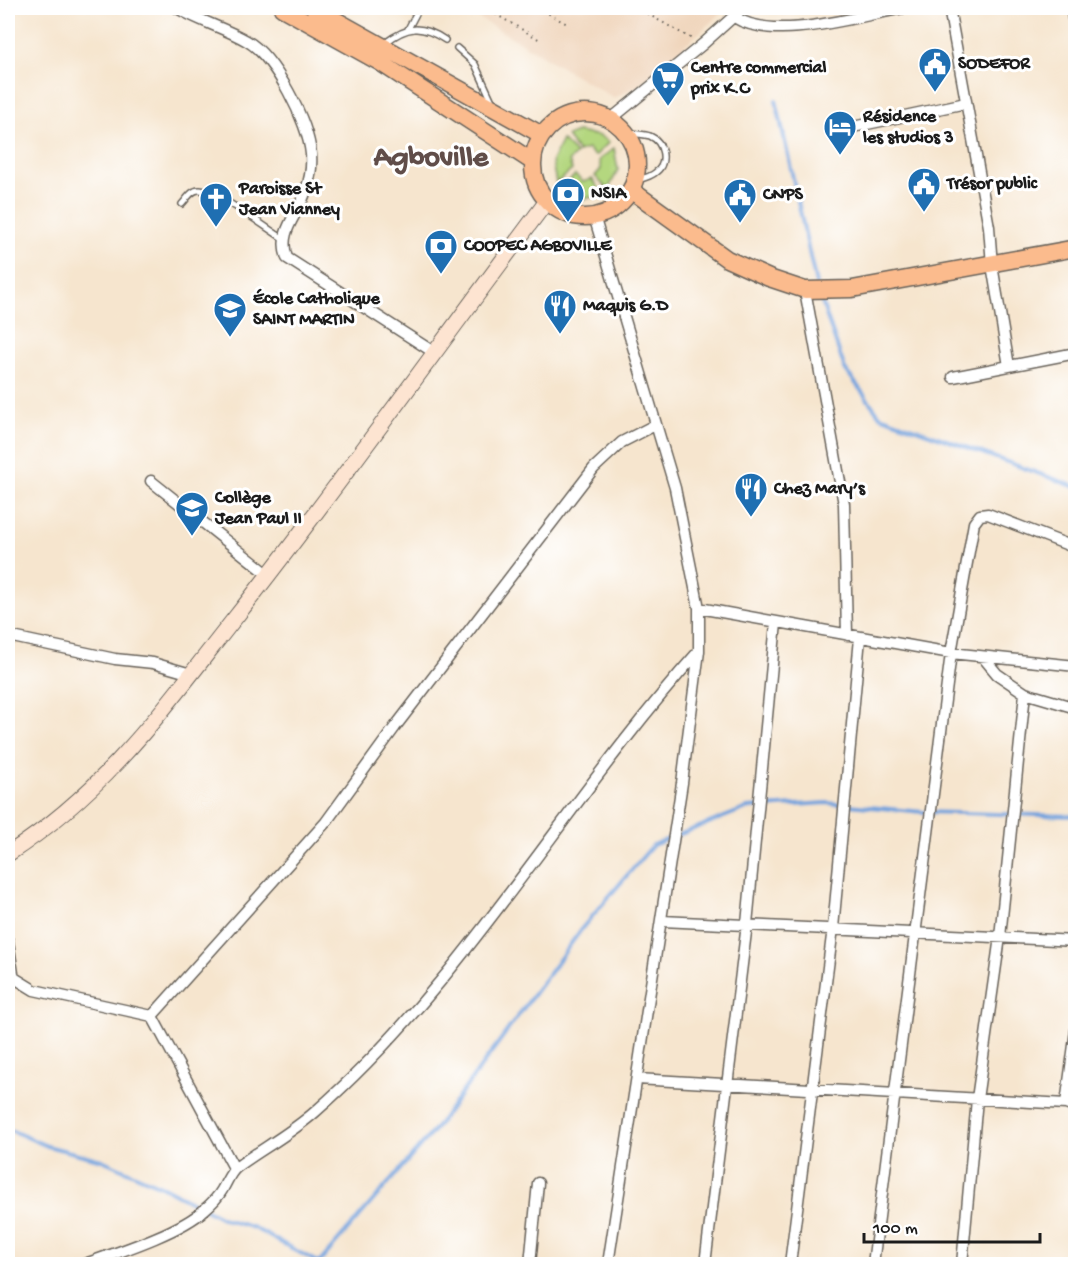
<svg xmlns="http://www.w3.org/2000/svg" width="1083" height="1272" font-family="'Gochi Hand',sans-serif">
  <rect width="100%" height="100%" fill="#fff"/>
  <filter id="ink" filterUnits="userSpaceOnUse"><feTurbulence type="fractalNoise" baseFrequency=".0167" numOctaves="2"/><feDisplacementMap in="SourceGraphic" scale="12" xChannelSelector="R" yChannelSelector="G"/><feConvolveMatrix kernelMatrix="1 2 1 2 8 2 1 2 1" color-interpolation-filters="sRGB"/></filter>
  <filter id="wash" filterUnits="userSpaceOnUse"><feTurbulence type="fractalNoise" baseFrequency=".008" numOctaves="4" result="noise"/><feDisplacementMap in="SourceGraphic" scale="24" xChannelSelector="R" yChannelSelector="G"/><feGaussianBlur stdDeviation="1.35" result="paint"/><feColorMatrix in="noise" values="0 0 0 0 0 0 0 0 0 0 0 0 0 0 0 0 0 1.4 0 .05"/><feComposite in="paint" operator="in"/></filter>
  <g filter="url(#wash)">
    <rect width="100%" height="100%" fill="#f6e5ce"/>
    <path fill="#f0d5bc" d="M462 8H727L641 84 614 98Z"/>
    <path fill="#b4d77f" stroke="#687a4e" stroke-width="1.5" d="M577 132 600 136 609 142 595 156 588 149 578 152 567 136Z
      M562 140 576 154 569 161 572 170 556 183 552 161Z
      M614 148 618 170 608 190 595 176 601 169 599 160Z
      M575 175 583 182 592 179 604 195 582 199 561 189Z"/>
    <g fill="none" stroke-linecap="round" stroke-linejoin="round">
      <path stroke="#74a3dd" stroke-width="4" d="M776 100 816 284
        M819 294 845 369 880 416 1076 487
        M8 1129 47 1146 102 1160 163 1187 224 1219 254 1228 319 1263 436 1128 583 927 653 845 747 808 827 803 923 812 1076 816"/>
    </g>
  </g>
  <g filter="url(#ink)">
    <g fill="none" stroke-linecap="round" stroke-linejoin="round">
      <g stroke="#68625a" stroke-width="8">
        <path id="service" d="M408 29 419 8
          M385 43C407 26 421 24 445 40
          M457 48 475 64 492 101
          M626 132C634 134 644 134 650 136 664 142 668 163 656 172 651 177 641 179 634 181
          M182 204C187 199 192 189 200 190 220 193 265 227 284 239"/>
      </g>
      <g stroke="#68625a" stroke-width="13">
        <path id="minor" d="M177 8C199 21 225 28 247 41 275 57 308 122 311 154 312 166 310 179 306 190 299 215 277 230 287 258L435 353
          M949 8 989 227 992 265 1009 366
          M1071 8 1076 33
          M734 17C775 43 857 16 903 8
          M611 119 703 44 743 8
          M834 131 966 103
          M594 216 675 488 699 608V651L682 783 608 1264
          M805 290 844 504 847 635
          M953 377 1076 353
          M151 481 269 575
          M699 608 951 653 1076 666
          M8 636 115 659 153 663 191 674
          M1025 693 1076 708
          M662 921 1076 941
          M8 941 14 980
          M8 974 34 990 152 1016 234 1168
          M152 1016 326 822 395 727 594 468 622 442 655 425
          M637 1079 1066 1104 1076 1108
          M1066 1104 1076 1030
          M85 1264C116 1253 181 1232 204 1210 211 1204 218 1197 222 1190 227 1182 230 1172 237 1167 263 1148 290 1134 315 1112 466 980 565 801 698 652
          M530 1264 538 1183
          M705 1264 747 924 776 623
          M790 1264 833 928 860 638
          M873 1264 951 653 974 523 980 515 988 514 1076 548
          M962 1264 977 1099 1000 937 1025 693 997 674 983 657"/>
      </g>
      <g stroke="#68625a" stroke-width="17">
        <path id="secondary" d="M8 854C106 791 164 708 235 618 343 481 443 339 547 201"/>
      </g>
      <g stroke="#68625a" stroke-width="19">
        <path id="primary" d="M282 8 381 63 533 162
          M314 8 542 135
          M533 165a52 52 0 1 1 104 0a52 52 0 1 1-104 0Z
          M631 190 727 259 769 278 805 290 852 289 1076 248"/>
      </g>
      <path stroke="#68625a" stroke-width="2" stroke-dasharray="1.5 4.5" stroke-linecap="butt" d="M485 8 542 41
        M538 8 569 25
        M637 8 692 39"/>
      <use href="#service" stroke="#fff" stroke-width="5"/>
      <use href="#minor" stroke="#fff" stroke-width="10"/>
      <use href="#secondary" stroke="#fde4d1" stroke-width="15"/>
      <use href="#primary" stroke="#fbbb8d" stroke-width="16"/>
    </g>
  </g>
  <defs>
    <g id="civic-pin" transform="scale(1.725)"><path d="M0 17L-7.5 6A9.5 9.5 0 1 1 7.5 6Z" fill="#1f6fb2" stroke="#fff"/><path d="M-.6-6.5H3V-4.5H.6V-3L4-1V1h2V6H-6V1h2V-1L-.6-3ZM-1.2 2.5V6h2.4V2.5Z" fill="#fff"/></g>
    <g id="supermarket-pin" transform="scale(1.725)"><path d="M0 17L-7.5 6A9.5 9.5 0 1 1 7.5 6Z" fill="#1f6fb2" stroke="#fff"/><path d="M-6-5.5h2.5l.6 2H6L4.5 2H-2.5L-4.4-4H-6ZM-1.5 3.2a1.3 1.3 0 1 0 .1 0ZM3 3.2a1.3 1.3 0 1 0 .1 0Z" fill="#fff"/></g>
    <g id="hotel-pin" transform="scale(1.725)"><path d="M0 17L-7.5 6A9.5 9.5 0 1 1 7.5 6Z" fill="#1f6fb2" stroke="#fff"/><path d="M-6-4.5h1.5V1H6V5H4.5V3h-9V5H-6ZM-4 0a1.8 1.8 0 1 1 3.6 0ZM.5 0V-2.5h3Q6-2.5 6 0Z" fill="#fff"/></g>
    <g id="bank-pin" transform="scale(1.725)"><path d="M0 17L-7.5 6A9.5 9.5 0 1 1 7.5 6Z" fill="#1f6fb2" stroke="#fff"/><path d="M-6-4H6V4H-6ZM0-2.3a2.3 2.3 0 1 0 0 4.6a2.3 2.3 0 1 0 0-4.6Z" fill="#fff"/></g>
    <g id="church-pin" transform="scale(1.725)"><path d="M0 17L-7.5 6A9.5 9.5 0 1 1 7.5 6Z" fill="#1f6fb2" stroke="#fff"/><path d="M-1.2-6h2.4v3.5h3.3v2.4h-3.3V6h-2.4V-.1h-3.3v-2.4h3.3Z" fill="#fff"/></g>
    <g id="restaurant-pin" transform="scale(1.725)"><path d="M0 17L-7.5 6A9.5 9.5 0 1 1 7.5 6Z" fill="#1f6fb2" stroke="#fff"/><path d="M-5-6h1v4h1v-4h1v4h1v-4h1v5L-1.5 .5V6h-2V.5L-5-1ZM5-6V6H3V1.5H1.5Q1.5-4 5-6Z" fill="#fff"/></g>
    <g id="school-pin" transform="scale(1.725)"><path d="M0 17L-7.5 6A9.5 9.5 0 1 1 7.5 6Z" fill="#1f6fb2" stroke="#fff"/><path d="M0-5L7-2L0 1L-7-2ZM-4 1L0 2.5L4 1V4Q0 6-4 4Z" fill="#fff"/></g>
  </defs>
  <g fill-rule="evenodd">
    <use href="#civic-pin" x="935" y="64"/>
    <use href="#supermarket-pin" x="668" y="78"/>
    <use href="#hotel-pin" x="840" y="127"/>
    <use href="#civic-pin" x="924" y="184"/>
    <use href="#bank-pin" x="568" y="194"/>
    <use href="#civic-pin" x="740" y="195"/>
    <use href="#church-pin" x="216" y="199"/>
    <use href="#bank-pin" x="441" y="246"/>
    <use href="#restaurant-pin" x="560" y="306"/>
    <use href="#school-pin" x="230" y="309"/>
    <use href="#restaurant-pin" x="751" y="489"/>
    <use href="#school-pin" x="192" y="508"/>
  </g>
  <g text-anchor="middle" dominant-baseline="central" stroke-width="6" stroke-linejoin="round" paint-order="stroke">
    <g font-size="18" font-weight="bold" fill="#1c1c1c" stroke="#fff" text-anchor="start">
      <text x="958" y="64">SODEFOR</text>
      <text x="691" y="68">Centre commercial<tspan x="691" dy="21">prix K.C</tspan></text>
      <text x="863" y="117">Résidence<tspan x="863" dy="21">les studios 3</tspan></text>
      <text x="947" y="184">Trésor public</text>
      <text x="239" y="189">Paroisse St<tspan x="239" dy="21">Jean Vianney</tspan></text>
      <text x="591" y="194">NSIA</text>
      <text x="763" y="195">CNPS</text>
      <text x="464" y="246">COOPEC AGBOVILLE</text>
      <text x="253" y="299">École Catholique<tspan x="253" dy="21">SAINT MARTIN</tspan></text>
      <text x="583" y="306">Maquis G.D</text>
      <text x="774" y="489">Chez Mary’s</text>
      <text x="215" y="498">Collège<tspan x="215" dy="21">Jean Paul II</tspan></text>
    </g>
    <g font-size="30" font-weight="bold" fill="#604d49" stroke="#fff">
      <text x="431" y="159">Agboville</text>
    </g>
  </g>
  <rect width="1083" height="1272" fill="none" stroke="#fff" stroke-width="30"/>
  <path d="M864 1233v9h176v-9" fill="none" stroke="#1c1c1c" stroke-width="3"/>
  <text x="873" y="1233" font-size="18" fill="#1c1c1c" stroke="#ffffff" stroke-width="4.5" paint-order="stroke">100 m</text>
</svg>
